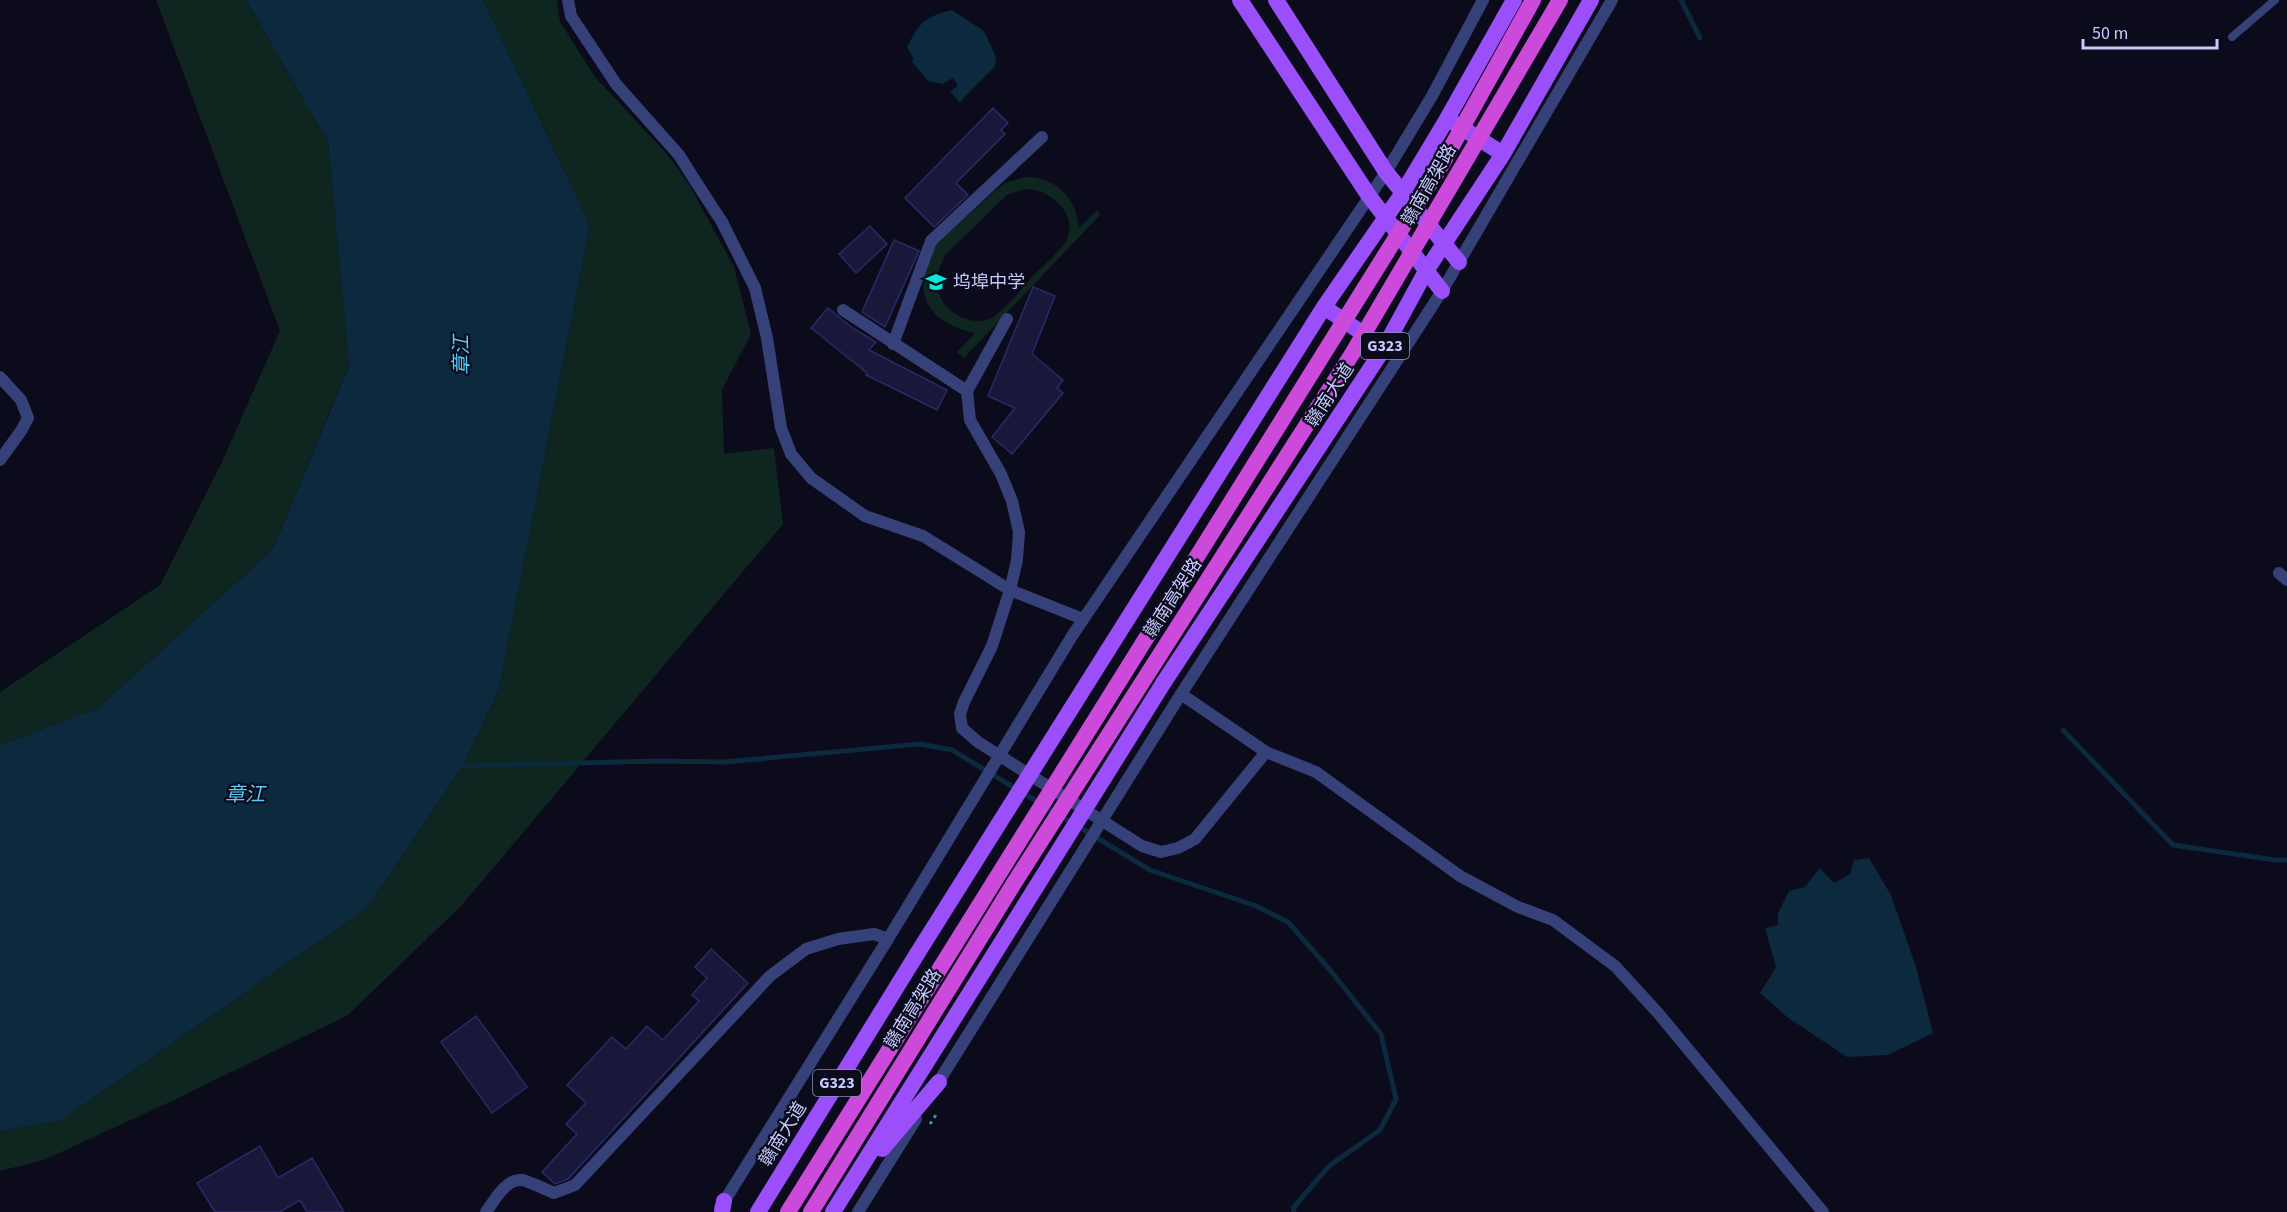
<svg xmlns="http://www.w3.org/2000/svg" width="2287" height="1212" font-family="'Source Sans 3','Noto Sans SC',sans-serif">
  <rect width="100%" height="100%" fill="#0b0b1b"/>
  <path fill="#0e2520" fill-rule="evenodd" d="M156 0H246L328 142 349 365 273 549 98 708 0 745V692L160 585 221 464 280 331Z
    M483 0H557L560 22 595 77 667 154 690 186 734 267 751 334 722 390 724 454 774 448 783 524 462 905 348 1015 174 1100 44 1160 0 1171V1131L60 1121 366 909 463 766 499 689 590 225Z
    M1025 177C1056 177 1076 197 1079 228L1097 210 1101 214 964 358 957 352 975 333C941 326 915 306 926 269 929 259 931 251 937 243L996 190 1005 183ZM1025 189C1050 189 1080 214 1066 241 1060 251 1043 266 1034 275 1022 288 1010 304 996 315 980 328 953 318 943 302 933 286 937 269 946 254L1007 195Z"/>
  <path fill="#0c293e" d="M246 0H483L590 225 499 689 463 766 366 909 60 1121 0 1131V745L98 708 273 549 349 366 328 142Z
    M952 10 984 31 996 57 995 66 960 102 950 92 958 85 953 78 943 84 928 81 912 62 913 58 907 47C920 22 924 17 952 10Z
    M1869 858 1891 895 1916 967 1933 1033 1888 1055 1847 1057 1787 1017 1760 993 1776 967 1765 928 1778 925V913L1789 891 1805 887 1820 868 1834 883 1850 874 1854 860Z"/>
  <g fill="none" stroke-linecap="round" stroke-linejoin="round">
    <path stroke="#0c293e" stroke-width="5" d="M1681 0 1700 38
      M2063 730 2173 845 2275 860H2287
      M459 763 463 766 658 761 725 762 920 744 952 750 1150 870 1256 906 1288 922 1330 970 1381 1034 1396 1099 1380 1130 1329 1166 1293 1208 1294 1212"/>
  </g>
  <path fill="#18183b" stroke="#2b2a67" stroke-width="1.5" d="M993 108 1008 123 1001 130 1005 134 956 183 968 195 934 227 905 198Z
    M870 226 887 244 856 273 839 254Z
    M894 240 919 251 885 327 862 312Z
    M1033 287 1055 296 1032 354 1063 380 1057 388 1063 393 1012 454 992 437 1015 408 988 396Z
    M828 308 854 329 876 342 869 350 947 390 937 410 866 375 867 373 811 328Z
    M711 949 748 983 568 1179 555 1184 542 1172 577 1134 566 1124 586 1103 567 1085 612 1037 626 1049 647 1026 663 1040 699 1001 692 995 707 978 695 967Z
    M476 1016 527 1087 492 1113 441 1042Z
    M260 1146 278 1178 312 1158 344 1212H307L300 1200 280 1212H215L197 1183Z"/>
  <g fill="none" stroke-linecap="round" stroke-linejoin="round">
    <path stroke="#2ea98b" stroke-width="3" stroke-dasharray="3 4.5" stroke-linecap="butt" d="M930 1124 938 1112"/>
    <path stroke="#374179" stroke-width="8" d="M2232 37 2275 0"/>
    <path stroke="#374179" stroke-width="12" d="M843 310 967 391
      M1007 319 967 391 970 420 1001 474 1012 501 1019 532 1017 560 1010 590
      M893 344 931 241 1042 137
      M0 377 21 400 28 418 21 431 0 460
      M2279 573 2287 580
      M486 1212C494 1201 506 1178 522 1180 528 1181 547 1190 554 1193L575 1185 770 976 806 949 838 939 874 934 888 939"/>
    <path stroke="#374179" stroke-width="12" d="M568 0 571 16 616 84 679 155 696 182 722 222 755 288 767 338 781 428 791 454 811 478 865 516 923 536 1010 590 1083 619
      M1612 0 1442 291 1181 694 1266 752 1316 772 1460 876 1518 907 1553 920 1615 966 1658 1013 1823 1212
      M1010 590 992 646 964 702 960 714 962 728 978 742 1142 846 1161 852 1178 848 1195 839 1266 752
      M1072 636 1386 172 1432 96 1483 0
      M934 1089 991 998
      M720 1208 888 939
      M858 1212 916 1119"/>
    <path stroke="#9b4ffb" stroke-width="16" d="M1240 0 1369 196 1442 291
      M1276 0 1386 172 1459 262
      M1451 121 1503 154
      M1324 307 1384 348
      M1108 650 1324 307 1402 194 1447 119 1514 0
      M1164 682 1384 348 1426 271 1503 154 1591 0
      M882 1149 939 1082
      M722 1212 724 1201
      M758 1212 917 954
      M833 1212 973 988"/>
    <path stroke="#374179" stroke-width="12" d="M888 939 1072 636
      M991 998 1181 694"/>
    <path stroke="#9b4ffb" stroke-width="16" d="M917 954 1108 650
      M973 988 1164 682"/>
    <path stroke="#cb4adc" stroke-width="16" d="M788 1212 1442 164 1533 0
      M811 1212 1016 880 1352 354 1560 0"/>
  </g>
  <defs>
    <g id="school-bare" transform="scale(1.62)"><path d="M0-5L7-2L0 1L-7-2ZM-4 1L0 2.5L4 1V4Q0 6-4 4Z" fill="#05ebd7" stroke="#0b0b1b" stroke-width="2.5" paint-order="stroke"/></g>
  </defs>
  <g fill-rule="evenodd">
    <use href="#school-bare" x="936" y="282"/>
  </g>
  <g text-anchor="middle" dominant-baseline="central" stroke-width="4.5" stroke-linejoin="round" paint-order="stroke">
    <g fill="#0b0b1b" stroke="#8e91ba" stroke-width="1.5">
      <rect x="1361" y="333" width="48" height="26" rx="4.5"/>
      <rect x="813" y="1070" width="48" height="26" rx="4.5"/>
    </g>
    <g font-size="16" font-weight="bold" fill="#c6cafe">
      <text x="1385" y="346">G323</text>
      <text x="837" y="1083">G323</text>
    </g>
    <g font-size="18" fill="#c6cafe" stroke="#0b0b1b">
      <text transform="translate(1429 185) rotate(-60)">赣南高架路</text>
      <text transform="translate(1330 395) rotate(-57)">赣南大道</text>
      <text transform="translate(1173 598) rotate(-57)">赣南高架路</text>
      <text transform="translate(913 1009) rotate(-58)">赣南高架路</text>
      <text transform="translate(783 1134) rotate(-58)">赣南大道</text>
    </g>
    <g font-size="18" fill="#c6cafe" stroke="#0b0b1b" text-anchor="start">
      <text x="953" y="282">坞埠中学</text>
    </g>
    <g font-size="20" font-style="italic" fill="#56cefc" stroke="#0b0b1b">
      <text transform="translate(462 355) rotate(-91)">章江</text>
      <text x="245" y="795">章江</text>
    </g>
  </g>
  <path d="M2083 39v9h134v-9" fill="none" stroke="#c6cafe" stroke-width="3"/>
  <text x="2092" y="39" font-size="18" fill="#c6cafe" stroke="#0b0b1b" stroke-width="4.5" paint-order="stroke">50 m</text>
</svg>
